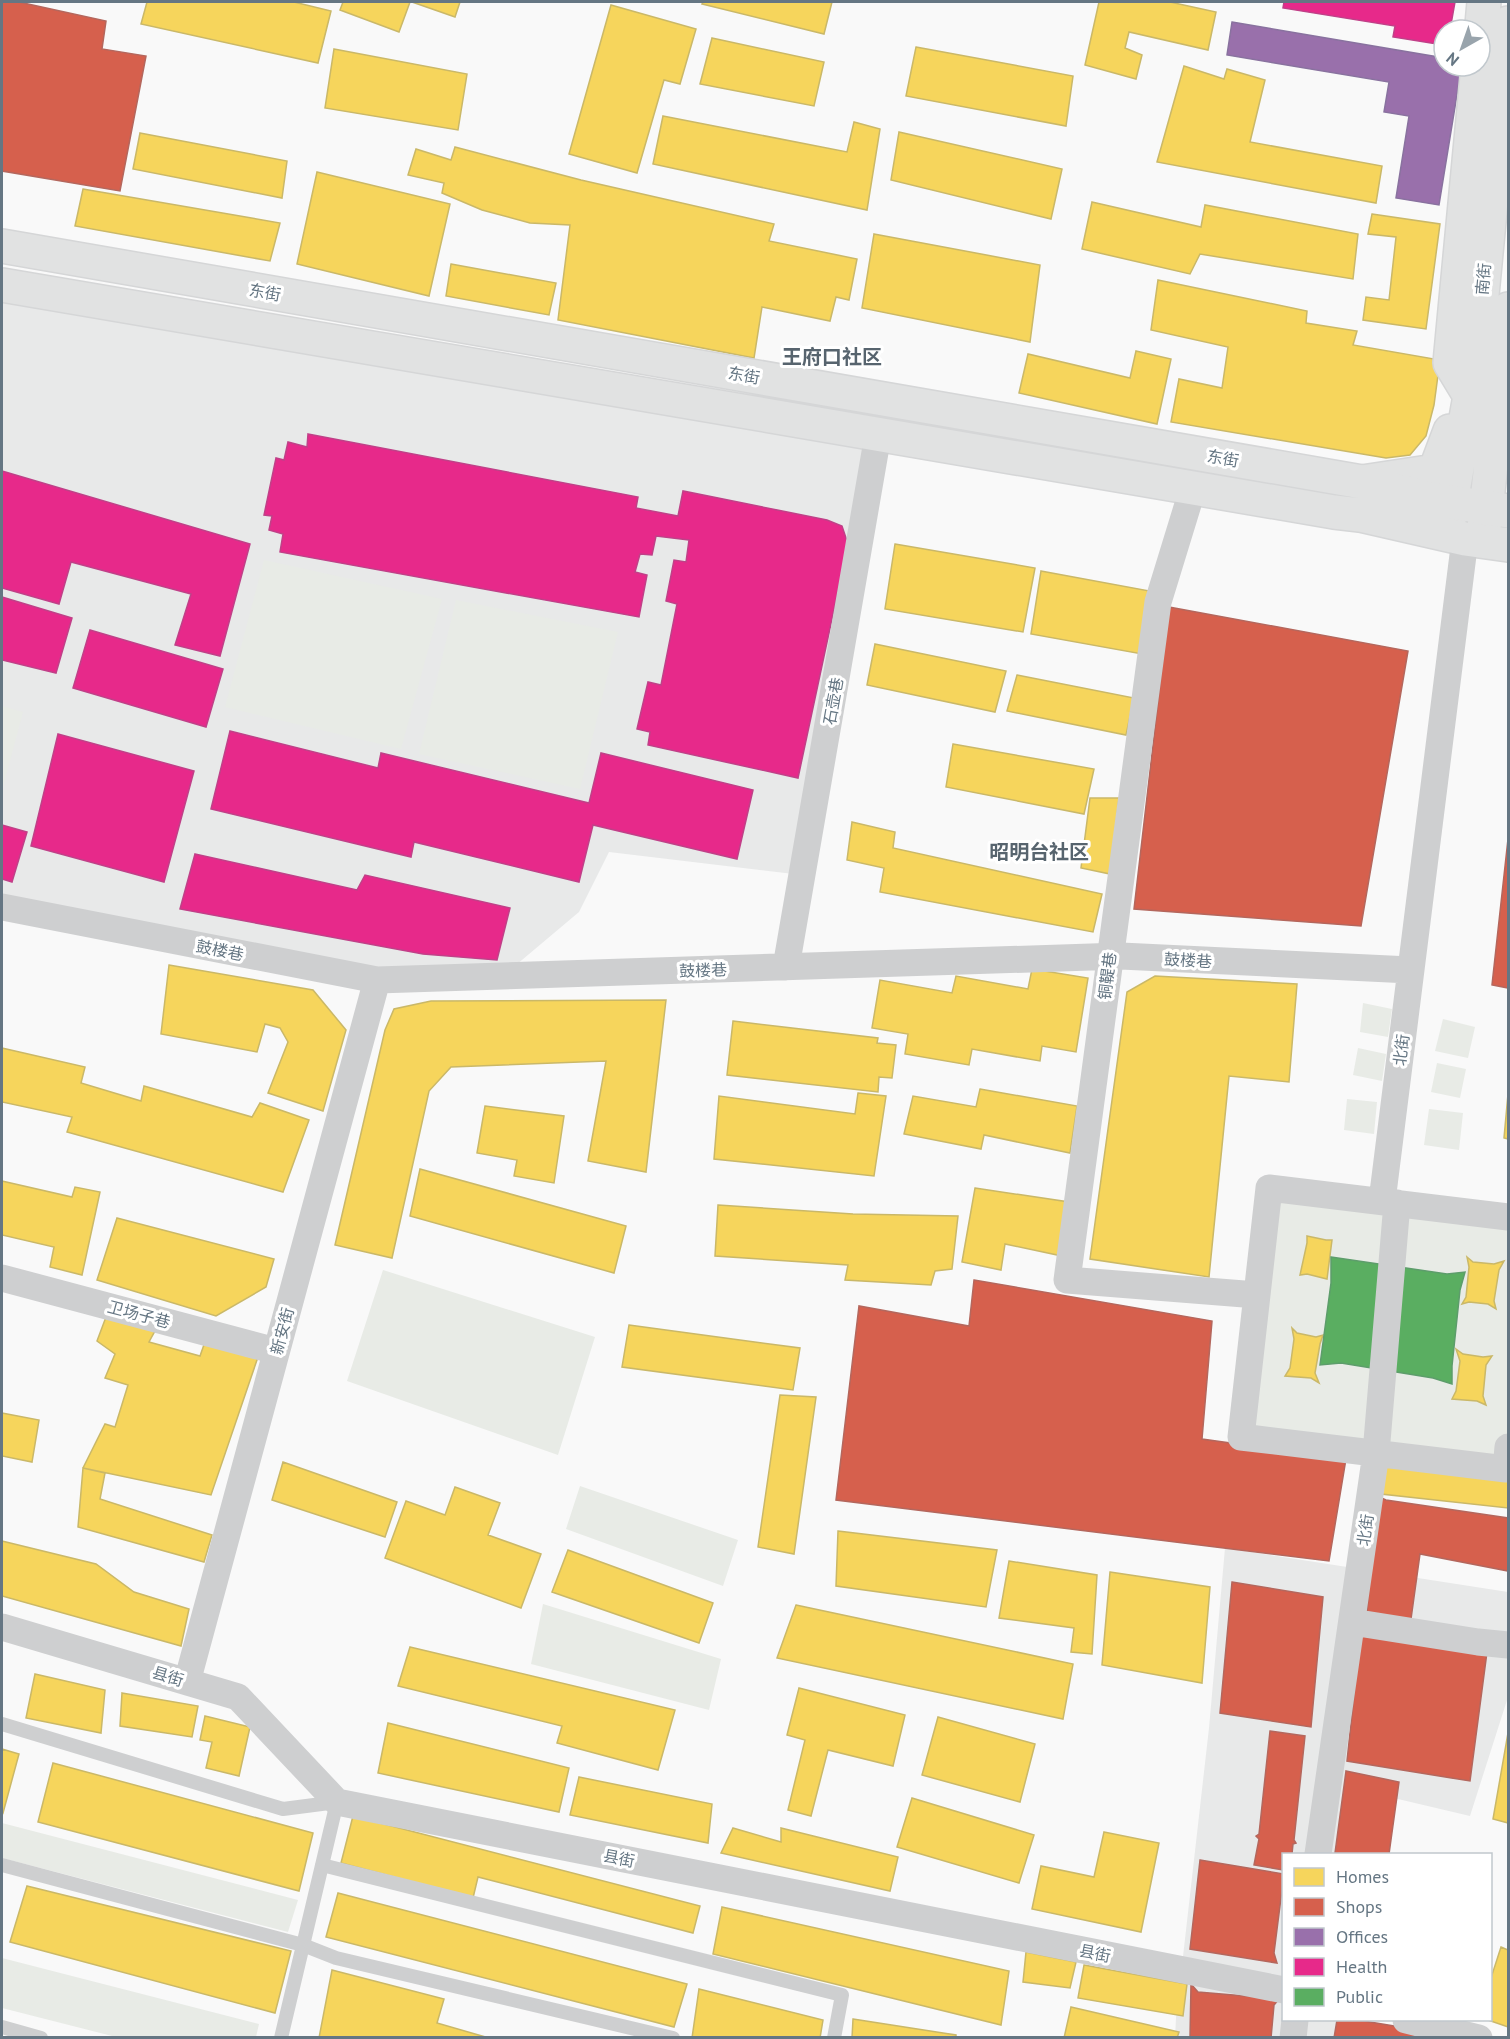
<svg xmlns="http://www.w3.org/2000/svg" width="1510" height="2039" font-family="'PT Sans','Noto Sans SC',sans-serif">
  <rect width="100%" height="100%" fill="#f9f9f9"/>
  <path fill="#e8e9e9" d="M2 285 878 435 802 875 609 852 579 912 503 976 377 980 2 907Z
    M1225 1548 1508 1592V1697L1470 1816 1381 1795 1374 1854H1284V2020H1356L1354 2037 1175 2038 1176 2018 1209 1728Z"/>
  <path fill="#e8ebe6" d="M264 560 442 599 401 749 225 707Z
    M456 600 618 632 580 789 419 754Z
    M2 706 23 712 2 791Z
    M1363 1003 1392 1009 1388 1037 1360 1032Z
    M1443 1019 1475 1027 1468 1058 1435 1051Z
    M1358 1048 1386 1054 1382 1081 1353 1075Z
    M1437 1063 1466 1069 1460 1098 1431 1092Z
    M1347 1099 1377 1102 1374 1134 1344 1130Z
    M1429 1109 1463 1113 1459 1150 1424 1145Z
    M1269 1188 1508 1217V1447L1506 1469 1241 1437Z
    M383 1270 595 1337 558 1455 347 1381Z
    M580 1486 738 1540 723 1586 566 1529Z
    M543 1604 721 1659 709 1710 531 1664Z
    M2 1823 298 1900 288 1932 2 1858Z
    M2 1958 259 2024 256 2037H116L2 2008Z"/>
  <path fill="#f6d55c" stroke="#cab868" stroke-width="1.5" d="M147 2H294L331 11 318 63 141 24Z
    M343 2H410L399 32 340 10Z
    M412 2H460L455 17Z
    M703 2H832L824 34 702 4Z
    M1099 2H1170L1216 12 1208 50 1129 32 1125 48 1142 55 1136 79 1085 65Z
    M611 5 696 29 680 84 664 80 637 173 569 154Z
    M712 38 824 62 814 106 700 84Z
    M916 47 1073 76 1066 126 906 96Z
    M334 49 467 74 458 130 325 108Z
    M1184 66 1224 79 1227 69 1265 80 1250 142 1382 166 1376 203 1157 162Z
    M663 116 847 152 854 122 880 129 867 210 653 164Z
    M899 132 1062 169 1051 219 891 180Z
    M140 133 287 161 282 198 133 169Z
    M455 147 581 180 774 224 769 241 857 259 849 300 836 297 830 321 762 307 754 358 558 320 570 225 530 223 482 210 442 193 444 183 408 175 416 149 451 160Z
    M317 172 450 204 429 296 297 264Z
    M83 189 280 223 270 261 75 226Z
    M1092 202 1201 227 1205 205 1358 234 1353 279 1200 254 1190 274 1082 249Z
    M1372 214 1440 224 1426 329 1363 320 1366 297 1389 300 1396 237 1368 234Z
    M874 234 1040 265 1030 342 862 308Z
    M451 264 556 283 549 315 446 296Z
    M1158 280 1307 311 1306 323 1357 331 1353 345 1440 360 1434 405 1426 436 1410 455 1386 458 1171 422 1179 379 1222 388 1228 347 1151 330Z
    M1136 351 1171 359 1157 424 1019 393 1028 354 1130 378Z
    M895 544 1035 568 1023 632 885 609Z
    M1041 571 1155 592 1142 654 1031 634Z
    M875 644 1006 671 995 712 867 685Z
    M1017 675 1134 698 1126 735 1007 711Z
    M953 744 1094 769 1084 814 946 787Z
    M1090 798H1119L1110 874 1081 868Z
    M852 822 895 832 893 848 1102 894 1093 932 880 892 884 868 847 860Z
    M169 965 313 990 346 1030 323 1111 268 1093 288 1042 280 1028 265 1024 257 1052 161 1034Z
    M1032 969 1088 978 1076 1052 1042 1046 1040 1061 972 1049 969 1065 905 1054 908 1034 872 1028 880 980 952 993 956 976 1028 989Z
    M1155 976 1297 984 1289 1082 1229 1076 1209 1277 1090 1259 1127 992Z
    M666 1000 646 1172 588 1161 606 1061 451 1067 429 1091 392 1258 335 1245 385 1030 394 1009 431 1001Z
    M733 1021 878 1038 877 1043 896 1045 892 1078 879 1077 878 1092 727 1075Z
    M2 1048 85 1067 81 1083 141 1101 144 1086 252 1117 260 1103 309 1120 283 1192 67 1132 72 1117 2 1102Z
    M980 1089 1077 1106 1070 1153 984 1135 981 1149 904 1134 913 1096 976 1107Z
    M858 1093 886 1096 874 1176 714 1159 719 1096 855 1114Z
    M1508 1094V1139L1504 1138Z
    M485 1106 564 1116 554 1183 514 1176 517 1160 477 1153Z
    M420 1169 626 1226 614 1273 410 1216Z
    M2 1181 72 1197 75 1187 100 1192 82 1275 50 1267 54 1247 2 1235Z
    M975 1188 1069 1202 1062 1256 1005 1244 1001 1270 962 1262Z
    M718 1205 853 1214 958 1216 952 1269 935 1271 931 1285 845 1280 848 1265 715 1256Z
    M117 1218 274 1259 266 1287 216 1316 97 1280Z
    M1307 1236 1326 1240H1332L1327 1279 1307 1274 1300 1275 1307 1243Z
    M1467 1257 1473 1262 1494 1264 1504 1261 1499 1270 1494 1301 1496 1309 1488 1304 1469 1302 1462 1304 1466 1297 1469 1267Z
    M109 1309 156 1329 149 1342 200 1356 206 1339 259 1354 211 1495 83 1468 105 1424 115 1427 128 1385 105 1378 115 1354 97 1341Z
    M629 1325 800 1348 793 1390 622 1367Z
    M1292 1328 1297 1333 1316 1337 1323 1335 1320 1344 1315 1373 1319 1383 1311 1378 1285 1376 1290 1368 1294 1339Z
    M1456 1349 1463 1354 1483 1357 1492 1356 1486 1365 1483 1396 1486 1405 1477 1401 1452 1399 1456 1391 1460 1361Z
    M780 1395 816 1397 794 1554 758 1547Z
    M2 1413 39 1420 32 1462 2 1456Z
    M1387 1461 1508 1473V1508L1381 1494Z
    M283 1462 397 1502 385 1537 272 1500Z
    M83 1468 105 1473 100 1499 212 1535 204 1562 78 1527Z
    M455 1487 500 1503 488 1535 541 1554 521 1608 385 1558 406 1501 445 1515Z
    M838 1531 997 1550 986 1607 836 1586Z
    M2 1541 96 1564 134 1592 189 1609 181 1646 2 1596Z
    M568 1550 713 1603 699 1643 552 1592Z
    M1009 1561 1097 1575 1092 1654 1071 1652 1074 1628 999 1618Z
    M1110 1572 1210 1587 1202 1683 1102 1665Z
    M796 1605 1073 1664 1063 1719 777 1658Z
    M410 1647 675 1710 658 1770 557 1743 562 1726 398 1686Z
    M35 1674 105 1690 101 1733 26 1718Z
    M799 1688 905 1715 893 1766 828 1750 811 1816 788 1810 805 1740 787 1735Z
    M122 1693 198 1706 192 1737 120 1726Z
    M205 1716 250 1727 239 1776 206 1768 212 1742 200 1740Z
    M938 1717 1035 1744 1020 1802 922 1775Z
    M388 1723 569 1768 559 1812 378 1773Z
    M1508 1733V1823L1493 1819Z
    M2 1749 19 1754 3 1813 2 1812Z
    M53 1763 313 1833 299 1891 38 1822Z
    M579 1777 712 1804 708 1843 570 1815Z
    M912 1798 1034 1835 1019 1883 897 1847Z
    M353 1816 700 1906 693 1933 478 1877 473 1898 341 1863Z
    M733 1828 781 1842V1828L898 1857 890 1891 721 1853Z
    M1104 1832 1159 1843 1141 1932 1032 1909 1041 1866 1094 1877Z
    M27 1886 291 1951 275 2013 10 1942Z
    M338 1893 687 1984 674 2027 326 1937Z
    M722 1907 1009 1971 1001 2025 713 1954Z
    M1501 1947 1508 1950V2027L1488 2020H1490V1981Z
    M1026 1952 1076 1962 1070 1988 1023 1982Z
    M1084 1965 1187 1984 1183 2016 1078 1998Z
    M332 1970 444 1999 437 2023 489 2038H319Z
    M699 1989 823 2020 820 2038H692Z
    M1071 2007 1179 2032 1177 2038H1064Z
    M853 2019 956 2035V2038H852Z"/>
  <path fill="#d6604d" stroke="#b4675d" stroke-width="1.5" d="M2 2H19L106 21 102 49 146 56 120 191 2 171Z
    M1169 607 1408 651 1361 926 1134 909Z
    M1508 839V988L1492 985Z
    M974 1280 1212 1321 1202 1439 1346 1459 1329 1561 836 1500 859 1306 969 1326Z
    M1377 1496 1386 1500 1508 1518V1571L1420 1554 1411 1619 1367 1612Z
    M1232 1582 1323 1597 1311 1727 1220 1713Z
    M1361 1630 1487 1652 1470 1781 1347 1761Z
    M1270 1731 1305 1736 1294 1840 1296 1843 1293 1844 1292 1854H1284V1870L1254 1865 1259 1839 1256 1836 1259 1834Z
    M1346 1771 1399 1782 1389 1854 1335 1853Z
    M1200 1860 1284 1874 1274 1953 1277 1963 1190 1949Z
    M1191 1984 1198 1992 1269 1998H1280L1274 2005 1271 2038H1190Z
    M1337 2020H1358L1467 2038H1334Z"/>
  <path fill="#9970ab" stroke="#89729f" stroke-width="1.5" d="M1232 22 1444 58V67L1461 70 1439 205 1396 198 1409 116 1384 112 1389 82 1227 55Z"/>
  <path fill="#e7298a" stroke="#c04088" stroke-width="1.5" d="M1284 2H1455L1450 30H1444V45L1393 37 1395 26 1283 8Z
    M308 434 638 497 636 508 678 516 683 491 827 520 842 526 848 544 798 778 648 745 650 732 637 729 648 682 661 685 677 604 666 601 674 560 686 562 689 540 656 536 652 555 640 554 635 572 647 575 639 617 280 552 283 534 269 530 272 516 264 515 276 458 284 460 288 442 307 447Z
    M2 471 250 544 220 656 175 645 191 594 71 562 59 604 2 588Z
    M2 597 72 618 56 673 2 660Z
    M90 630 223 669 206 727 73 688Z
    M230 731 378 768 381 753 589 803 601 753 753 790 737 859 593 825 579 882 414 842 411 857 211 809Z
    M58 734 194 771 164 882 31 846Z
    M2 825 27 832 12 882 2 879Z
    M195 854 357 890 365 875 510 908 497 960 423 954 180 909Z"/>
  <path fill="#5aae61" stroke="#5d9d6b" stroke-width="1.5" d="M1331 1257 1447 1274 1465 1272 1460 1290 1452 1366V1384L1433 1378 1341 1363 1320 1365 1331 1283Z"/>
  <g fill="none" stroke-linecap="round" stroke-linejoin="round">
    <g stroke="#d5d6d7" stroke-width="36">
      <path id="secondary" d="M1480 47 1484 2
        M1467 391 1450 363 1478 66
        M1362 482 1435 471 1450 431
        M1448 530 1451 502 1475 368 1508 23
        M1483 537 1508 309"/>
    </g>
    <g stroke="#d5d6d7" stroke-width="36">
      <path id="primary" d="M2 246 1362 482 1431 499 1508 511
        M2 285 1334 512 1360 515 1465 539 1508 545"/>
    </g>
    <path stroke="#cecfd0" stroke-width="14" d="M2 1724 283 1809 337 1802 281 2038
      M2 1865 303 1945 336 1958 673 2038
      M322 1865 842 1995 834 2038
      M2 2027 41 2038"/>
    <path stroke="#cecfd0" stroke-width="27" d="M1193 488 1158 602 1067 1280 1257 1295
      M2 907 377 980 1121 956 1410 970
      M786 967 878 435
      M1382 1201 1465 539
      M1508 1217 1269 1188 1241 1437 1506 1469 1508 1447
      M2 1278 276 1351
      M1352 1622 1478 1642 1508 1645
      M2 1627 238 1697 337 1802 1284 1990
      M187 1682 377 980
      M1318 1854 1376 1453 1397 1203
      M1406 2020 1479 2038
      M1293 2038 1295 2020"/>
    <use href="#secondary" stroke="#e1e2e2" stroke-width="33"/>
    <use href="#primary" stroke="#e1e2e2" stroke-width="33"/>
  </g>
  <g text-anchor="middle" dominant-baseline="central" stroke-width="6" stroke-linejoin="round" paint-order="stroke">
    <g font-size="16" fill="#657683" stroke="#fff">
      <text transform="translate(1483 279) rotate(-85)">南街</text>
      <text transform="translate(265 292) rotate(10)">东街</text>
      <text transform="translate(744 375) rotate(10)">东街</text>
      <text transform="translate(1223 458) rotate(10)">东街</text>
      <text transform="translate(833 701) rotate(-80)">石壶巷</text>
      <text transform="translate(220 950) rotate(11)">鼓楼巷</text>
      <text transform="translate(1188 960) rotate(3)">鼓楼巷</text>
      <text transform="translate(703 970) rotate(-2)">鼓楼巷</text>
      <text transform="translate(1107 976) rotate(-83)">铜鞮巷</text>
      <text transform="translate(1401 1050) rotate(-83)">北街</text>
      <text transform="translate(139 1314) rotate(15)">卫场子巷</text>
      <text transform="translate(282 1331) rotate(-75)">新安街</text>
      <text transform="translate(1365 1530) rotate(-82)">北街</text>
      <text transform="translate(168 1676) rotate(17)">县街</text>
      <text transform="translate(619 1858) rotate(11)">县街</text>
      <text transform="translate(1095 1953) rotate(11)">县街</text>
    </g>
    <g font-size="20" font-weight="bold" fill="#57646e" stroke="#fff">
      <text x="832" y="357">王府口社区</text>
      <text x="1039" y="852">昭明台社区</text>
    </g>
  </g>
  <rect width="1510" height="2039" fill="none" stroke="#657683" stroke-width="6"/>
  <rect x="1282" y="1853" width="210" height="168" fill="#ffffff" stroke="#c1c8cd" stroke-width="1.5"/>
  <rect x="1294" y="1868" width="30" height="18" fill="#f6d55c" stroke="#c1c8cd" stroke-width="1.5"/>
  <text x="1336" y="1883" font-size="18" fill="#657683">Homes</text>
  <rect x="1294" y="1898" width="30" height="18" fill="#d6604d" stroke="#c1c8cd" stroke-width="1.5"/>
  <text x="1336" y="1913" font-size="18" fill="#657683">Shops</text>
  <rect x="1294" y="1928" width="30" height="18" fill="#9970ab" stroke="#c1c8cd" stroke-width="1.5"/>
  <text x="1336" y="1943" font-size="18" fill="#657683">Offices</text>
  <rect x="1294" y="1958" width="30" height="18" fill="#e7298a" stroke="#c1c8cd" stroke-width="1.5"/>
  <text x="1336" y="1973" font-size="18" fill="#657683">Health</text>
  <rect x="1294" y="1988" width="30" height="18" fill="#5aae61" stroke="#c1c8cd" stroke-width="1.5"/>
  <text x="1336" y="2003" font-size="18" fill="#657683">Public</text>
  <g transform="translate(1462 48) rotate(220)"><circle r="28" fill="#ffffff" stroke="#c1c8cd" stroke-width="1.5"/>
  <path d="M0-4.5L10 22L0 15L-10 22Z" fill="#99a4ac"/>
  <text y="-9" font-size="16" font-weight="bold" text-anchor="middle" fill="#657683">N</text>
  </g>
</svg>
